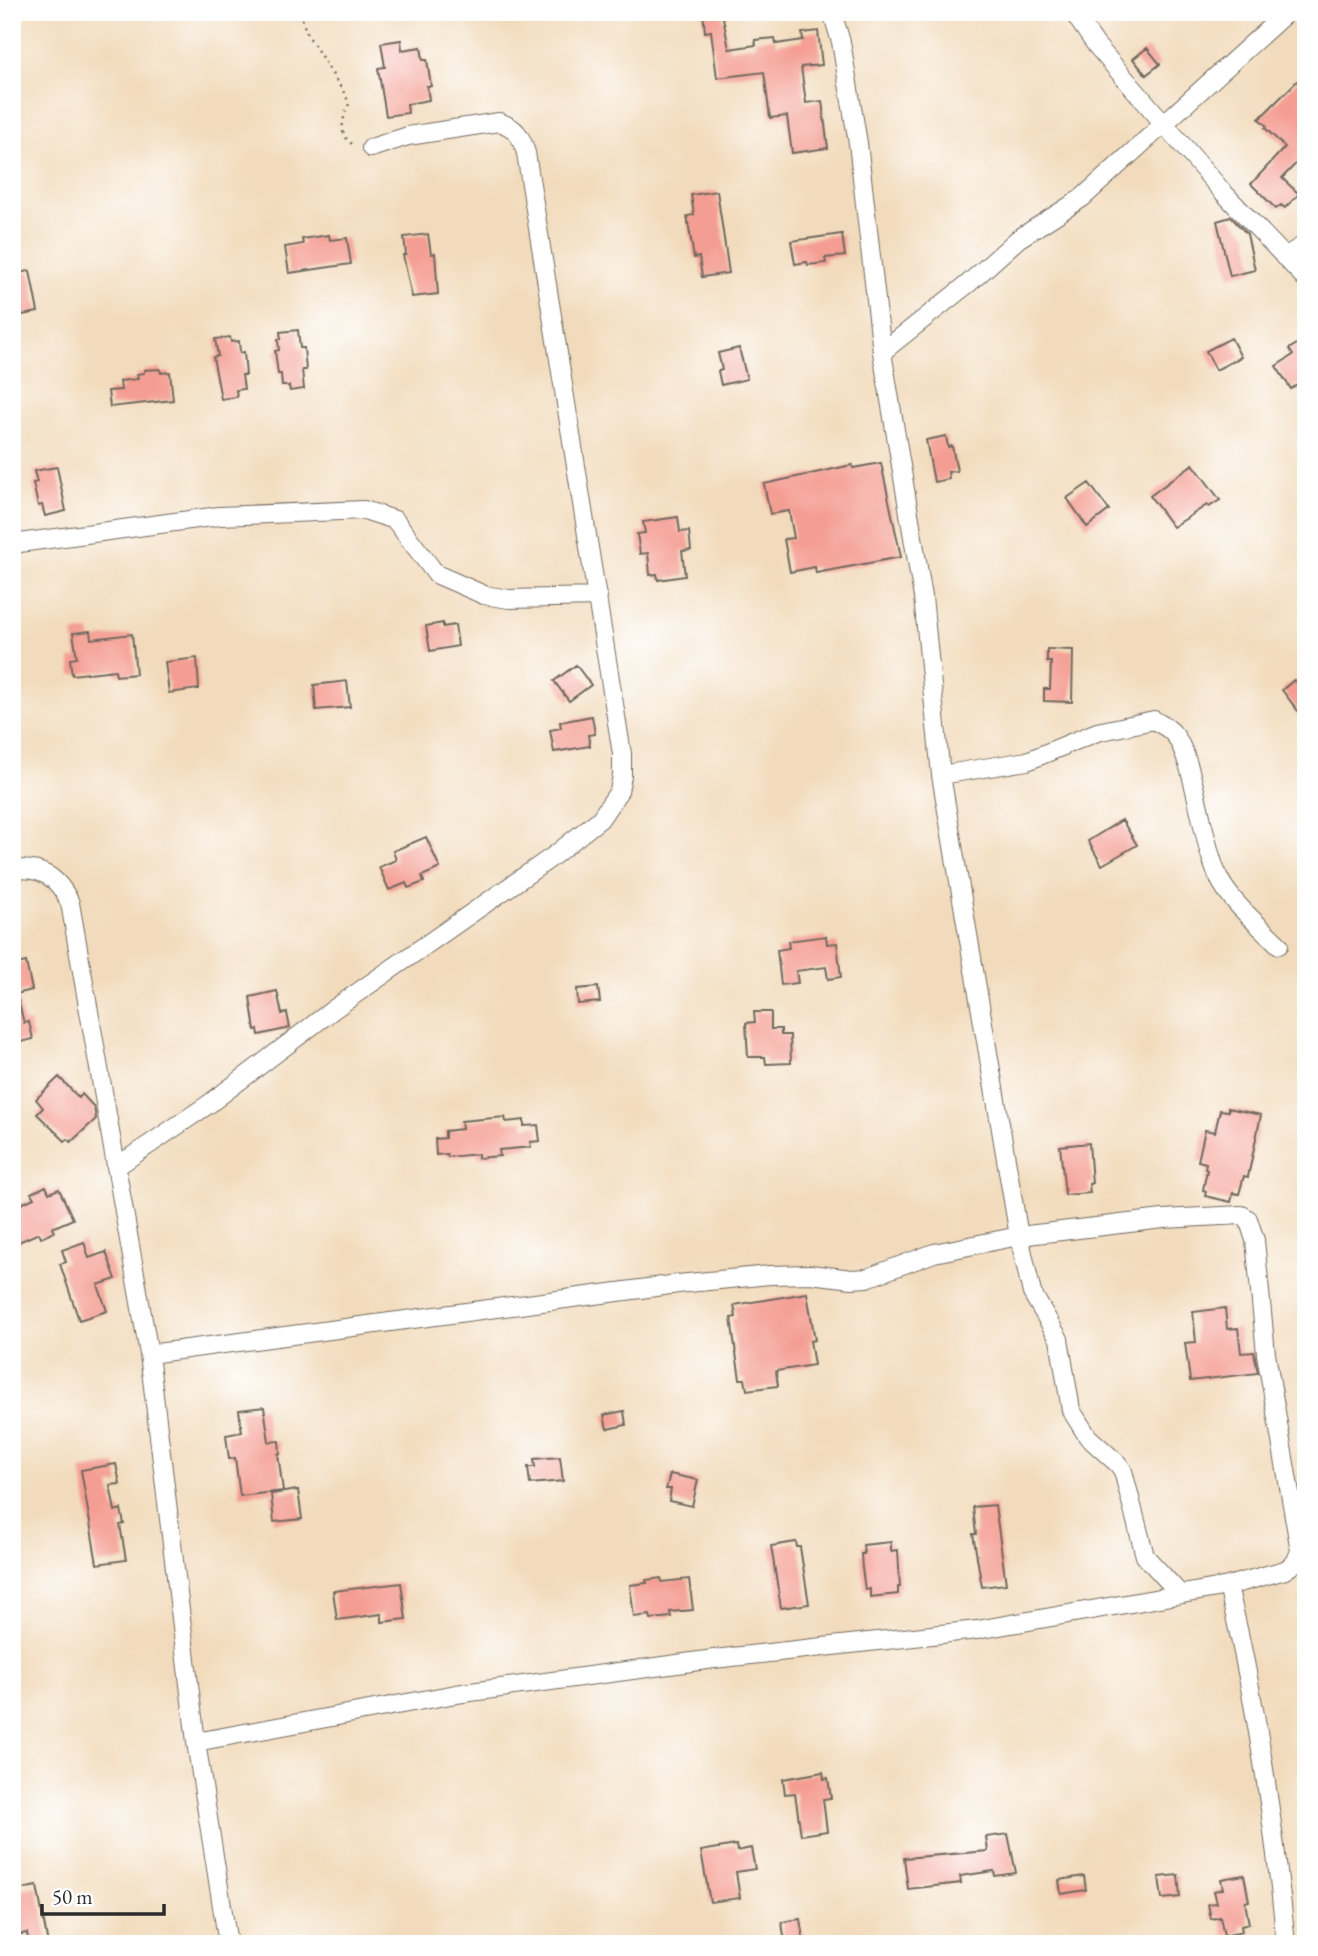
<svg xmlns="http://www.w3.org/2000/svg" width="1318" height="1956" font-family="'EB Garamond',serif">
  <rect width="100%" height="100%" fill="#fff"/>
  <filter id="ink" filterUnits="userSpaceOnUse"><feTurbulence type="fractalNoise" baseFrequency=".0143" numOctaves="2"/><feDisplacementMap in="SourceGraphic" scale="14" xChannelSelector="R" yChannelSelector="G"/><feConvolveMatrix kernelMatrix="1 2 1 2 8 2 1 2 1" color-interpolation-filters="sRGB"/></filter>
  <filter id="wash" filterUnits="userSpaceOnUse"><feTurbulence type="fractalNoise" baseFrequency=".00686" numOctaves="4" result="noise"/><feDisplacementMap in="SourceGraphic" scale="28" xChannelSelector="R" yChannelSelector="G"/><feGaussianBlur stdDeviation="1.57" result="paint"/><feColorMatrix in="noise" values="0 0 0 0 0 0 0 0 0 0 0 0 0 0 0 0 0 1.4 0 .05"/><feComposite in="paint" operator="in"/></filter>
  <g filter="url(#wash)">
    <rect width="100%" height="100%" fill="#f2dbbc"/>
    <g id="blocks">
      <path fill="#f49e93" d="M703 12H722L729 49 756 45 755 40 775 38 776 44 803 40 802 33 818 31 822 65 801 67 806 103 822 101 828 148 792 153 787 116 770 118 764 72 717 78 711 31 705 32Z
        M401 40 402 50 421 47 423 60H427L431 86H427L429 100 407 104 408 113 386 116 378 68 385 67 381 43Z
        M1147 48 1160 64 1146 75 1133 59Z
        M1298 80 1306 87V153L1282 178 1299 194 1285 208 1281 205 1276 209 1251 184 1285 147 1265 128 1267 126 1259 119Z
        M717 191 729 273 702 277 699 257 694 258 687 216 694 215 691 195Z
        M1231 217 1247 234 1255 270 1230 276 1217 221Z
        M428 234 431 254 435 253 438 294 412 297 403 255H406L404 237Z
        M842 234 845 256 825 258 826 263 808 265 807 262 795 264 791 241Z
        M329 235 330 240 347 238 351 264 289 273 285 247 303 244 302 239Z
        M30 271 38 312 12 317V274Z
        M298 330 300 348H304L306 370H302L304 389 290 391 289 386H282L281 374H278L275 351 279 350 278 339H281L280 332Z
        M230 337 231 342 239 341 240 353 244 352 246 375H242L244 389 236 390 237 397 221 399 213 357 218 356 215 339Z
        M1231 338 1241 357 1216 370 1206 351Z
        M1306 338V379L1291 389 1276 366 1293 355 1289 349Z
        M739 348 747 379 721 385 718 371 722 370 718 353Z
        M160 369 161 373 170 372 173 400 110 407 108 391 121 390 120 381 138 379 137 374 144 373V370Z
        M946 436 948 447 952 446 957 471 948 472 949 479 934 482 926 440Z
        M881 463 901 557 816 573 815 567 790 572 784 539 794 538 789 511 770 514 764 484 852 465 853 468Z
        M1193 464 1220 500 1209 507 1207 505 1173 527 1150 496Z
        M57 467 66 511 45 516 42 505 38 506 33 483 37 482 34 471Z
        M1089 483 1109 510 1087 527 1067 498Z
        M678 517 680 532 689 531 691 550 682 551 685 576 658 580 657 574 650 575 648 553 640 554 637 534 645 533 643 522Z
        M443 623V627L455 625 458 646 430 651 426 626Z
        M90 631 91 639 132 634 136 674 116 676 115 670 72 675 70 659 77 658 73 633Z
        M1047 649 1073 650 1072 702 1044 701V689H1050L1051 662H1047Z
        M197 658 199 689 169 693 165 662Z
        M576 665 591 685 569 701 554 681Z
        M1294 680 1306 695V705L1298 711 1282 690Z
        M347 681 350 707 316 710 314 685Z
        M592 716 595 734 588 735 590 746 554 752 550 730 561 728 560 722Z
        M1122 820 1137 845 1102 865 1088 841Z
        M426 837 440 868 422 876 424 882 408 888 406 883 389 890 379 867 396 860 393 851Z
        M826 936 827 944 837 943 841 977 828 979 826 967 796 971 798 983 781 985 777 950 789 948 788 941Z
        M26 962 32 990 12 995V965Z
        M598 987 600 1002 578 1004 577 989Z
        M277 991 282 1014 287 1013 290 1028 259 1035 258 1029 255 1030 250 997Z
        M17 996 24 1023 29 1022 33 1039 12 1044V997Z
        M754 1012H771V1029H781V1035H790L791 1063 766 1064 765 1057H748L746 1023 755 1022Z
        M59 1077 79 1098 82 1094 94 1107 96 1119 71 1142 68 1139 65 1141 37 1114 43 1108 36 1099Z
        M1228 1108 1261 1115 1248 1177 1244 1176 1239 1194 1233 1193 1231 1202 1205 1196 1206 1191 1203 1190 1207 1170 1205 1169 1206 1163 1198 1161 1205 1130 1215 1132 1220 1110 1228 1111Z
        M505 1117 506 1122 524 1120V1126L538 1125 540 1141 530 1142 531 1147 499 1150 500 1156 478 1158V1154L448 1157 447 1154 436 1155 435 1139 445 1138V1131L462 1129 461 1121Z
        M1089 1143 1092 1183 1089 1184 1090 1193 1065 1195 1060 1146Z
        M46 1186 49 1193 59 1189 73 1219 52 1228 54 1232 41 1238 39 1233 12 1245V1208L34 1198 31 1193Z
        M84 1242 89 1258 106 1252 116 1279 98 1285 107 1311 79 1320 60 1264 66 1262 62 1250Z
        M807 1293 815 1340 810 1341 814 1365 776 1371 778 1386 747 1390 745 1379H740L734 1340 731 1318 736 1317 734 1305Z
        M1225 1308 1227 1329 1238 1328 1241 1353 1254 1352 1258 1373 1190 1381 1185 1343 1196 1342 1193 1312Z
        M264 1407 269 1442 279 1441 280 1454H278L283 1491 240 1496 235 1458 229 1459 226 1435 242 1432 239 1410Z
        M624 1411 626 1425 607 1429 604 1415Z
        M560 1457 563 1481 530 1484 528 1467H535L534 1459Z
        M116 1464 120 1484 110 1485 115 1511 121 1509 124 1524 120 1525 126 1560 97 1564 81 1470Z
        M670 1474 698 1480 692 1506 669 1501 671 1489H666Z
        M298 1490 302 1519 274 1522 271 1494Z
        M995 1505 1006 1584 982 1587 973 1534H976L973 1507Z
        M796 1542 797 1547H800L809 1604 781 1608 771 1546Z
        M891 1542V1551L898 1550 900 1587H898V1594L870 1597V1589L865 1590 862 1568 861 1554H864L863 1545Z
        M661 1578 662 1582 689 1579 693 1610 670 1612 671 1617 651 1619 650 1615 634 1617 630 1585 647 1583 646 1580Z
        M401 1583 406 1619 382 1622V1614L337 1620 333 1591Z
        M823 1772 824 1779 828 1778 831 1798 823 1799 827 1831 801 1835 795 1793 785 1794 783 1779Z
        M1008 1834 1016 1873 995 1876 994 1871 960 1876 961 1883 908 1889 904 1858 988 1851 986 1837Z
        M736 1845 737 1851 751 1848 755 1869 736 1872 740 1898 710 1902 701 1851Z
        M1178 1875 1180 1897 1162 1899 1159 1877Z
        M1244 1875 1249 1901 1245 1902 1249 1924 1241 1926 1242 1932 1224 1936 1220 1917 1211 1919 1208 1904 1217 1903 1214 1891 1223 1889 1221 1879Z
        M1084 1876 1086 1890 1061 1894 1059 1880Z
        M37 1886 48 1944H29L27 1933 12 1936V1920L17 1919 12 1891Z
        M800 1919 804 1944H785L782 1922Z"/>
    </g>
  </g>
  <g filter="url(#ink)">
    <use href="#blocks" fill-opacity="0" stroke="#71695e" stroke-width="2"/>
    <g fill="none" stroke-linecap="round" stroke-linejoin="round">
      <g stroke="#71695e" stroke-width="20">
        <path id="minor" d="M832 12 841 42 858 143 882 352 923 597 941 775 1019 1236 1032 1293 1059 1339 1071 1410 1088 1437 1118 1464 1123 1471 1145 1556 1180 1594
          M1073 12 1096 45 1222 191 1306 279
          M1284 257 1306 244
          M882 352 969 283 1018 239 1082 198 1287 12
          M12 544 219 516 364 510 395 520 436 574 484 595 509 599 598 597
          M941 775 1027 761 1097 732 1154 720C1160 724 1167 727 1172 732 1195 756 1201 841 1218 876 1229 901 1260 926 1279 945
          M12 870C41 866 58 877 70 903L149 1354 196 1742 228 1944
          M116 1167 209 1104 334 1009 552 857 600 819 619 791 622 776V754L526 153C521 136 517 128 499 122L408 136 371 148
          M149 1354 678 1284 770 1275 810 1274 852 1279 867 1278 934 1253 1019 1236 1163 1219 1242 1215 1248 1219 1255 1240 1266 1354 1300 1551 1295 1563 1285 1570 1228 1586 977 1630 714 1659 456 1694 196 1742
          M1228 1586C1257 1704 1274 1823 1286 1944"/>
      </g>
      <path stroke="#71695e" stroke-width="2.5" stroke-dasharray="2 5" stroke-linecap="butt" d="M300 12 306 32 346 96 349 104C342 121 337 135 355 146"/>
      <use href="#minor" stroke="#fff" stroke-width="18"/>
    </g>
  </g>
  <rect width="1318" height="1956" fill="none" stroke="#fff" stroke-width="42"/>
  <path d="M42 1904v10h122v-10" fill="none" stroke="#2b2b2b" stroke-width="3.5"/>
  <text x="52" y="1904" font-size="21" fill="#2b2b2b" stroke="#ffffff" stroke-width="5" paint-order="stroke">50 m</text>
</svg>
